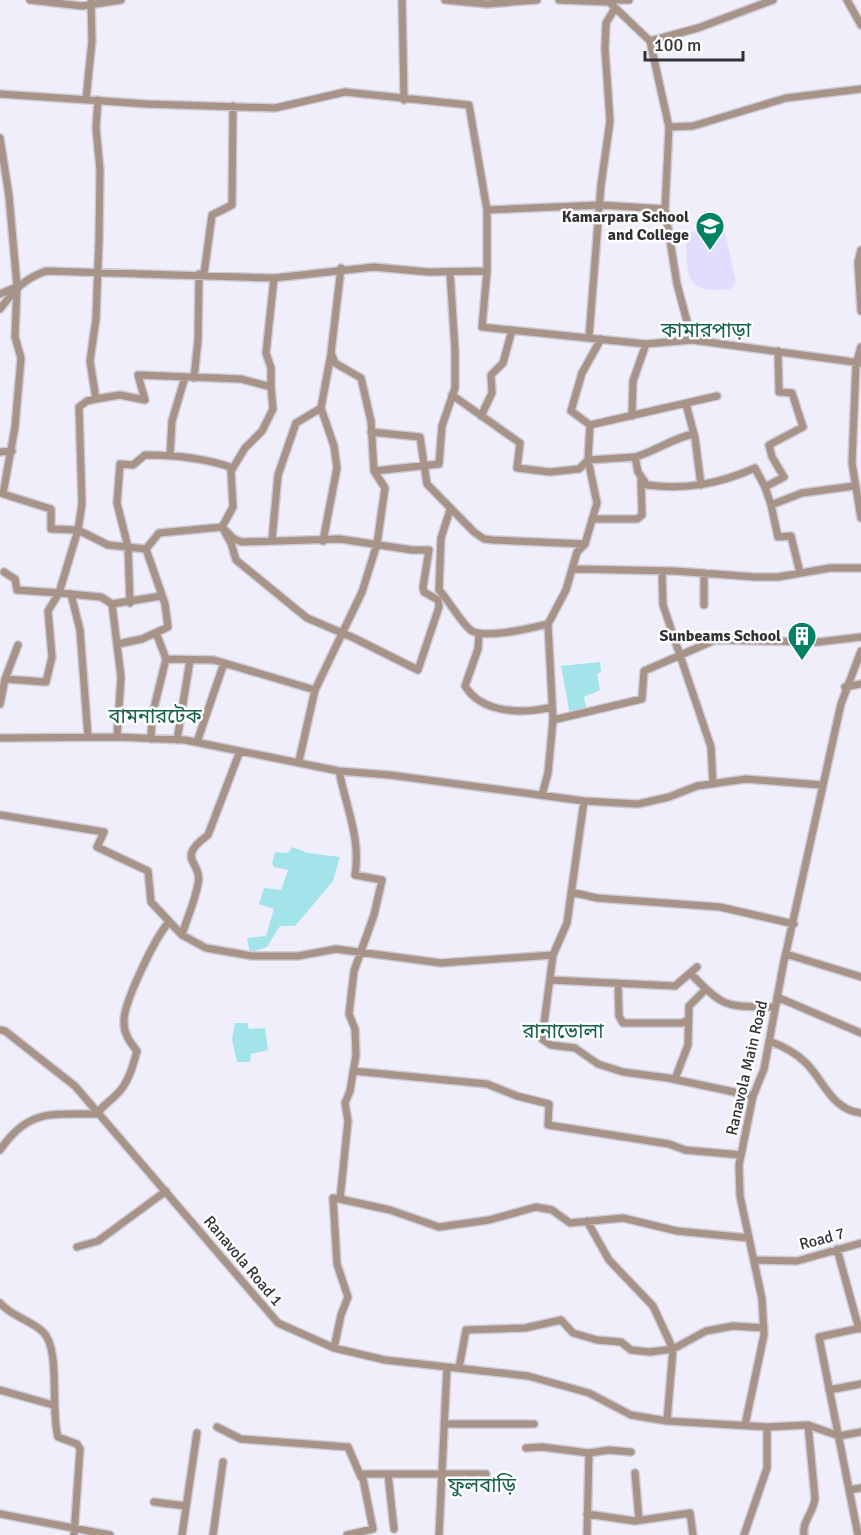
<svg xmlns="http://www.w3.org/2000/svg" width="861" height="1535" font-family="Signika,'Noto Sans Bengali',sans-serif">
  <rect width="100%" height="100%" fill="#f0eefb"/>
  <path fill="#e1ddfe" d="M712 229 725 233 736 282 731 289C680 296 689 272 685 233Z"/>
  <path fill="#a2e4ea" d="M600 662 601 672 597 674 600 690 584 697 587 712 570 715 561 666Z
    M292 847 308 853 340 857 333 881 295 926H280L267 947 250 953 247 938 266 936 274 909 259 904 264 888 281 890 288 870 274 867 272 863 275 852 288 853Z
    M235 1023H247L249 1029 265 1028 268 1050 251 1054 250 1062H237L232 1040Z"/>
  <g fill="none" stroke-linecap="round" stroke-linejoin="round">
    <g stroke="#ceccd8" stroke-width="10">
      <path id="minor" d="M30 0 82 6 121 0
        M402 0 404 100
        M445 0 487 4 537 0
        M559 0 609 2 650 41 698 28 773 0
        M609 0H629
        M847 0 861 25
        M650 41 669 127 665 209 677 284 692 340
        M0 94 147 104 275 108 345 92 469 105 487 210
        M86 99 92 41 91 0
        M98 100 96 128 100 170 99 239 96 319 90 361 96 399 87 401 79 407 82 504 78 530 59 593 101 597 112 604 121 677 117 737
        M669 127 693 126 786 98 861 89
        M0 138 9 196 17 286 15 337 21 358 15 427 3 494 51 509V529L78 530 108 545 146 549 159 533 222 527 231 543 236 560 307 618 354 638 418 670 439 607 438 600 424 592 423 587 429 550H412L340 539 242 542 234 539 222 527 233 507 231 471 245 448 262 431 273 409 271 387 241 379 138 375 145 400 120 395 96 399
        M861 250 858 262 861 311
        M487 271V210L600 205 665 209
        M204 274 212 215 232 205 233 106
        M0 294 14 288
        M0 309C14 291 23 279 46 271L274 278 374 267 428 272 487 271 482 327 646 344 692 340 861 363
        M589 337 601 185 610 121 605 49 606 23 615 8
        M861 347 856 364 852 463 861 518
        M194 378 198 340 199 274
        M271 387V368L266 353 274 278
        M452 395 520 443 517 468 550 472 579 469 588 460 635 457 638 472 647 485C686 490 719 484 755 468L765 487
        M686 404 695 438 701 485
        M321 408 334 446 337 468 323 541
        M481 416 492 393 491 375 503 363 512 330
        M632 416 633 381 646 344
        M590 425 717 396
        M371 432 420 437 427 484 474 532 484 539 493 540 585 544
        M0 452 12 451
        M170 455 172 421 185 377
        M635 457C656 451 671 439 693 434
        M374 471 439 464 442 426 455 388V350L450 272
        M771 505 765 487 784 477 772 457 769 445 803 427 792 393 779 392 778 351
        M450 510 441 538 439 590C448 599 463 626 472 631 487 639 531 628 548 624
        M592 519H637L642 515 641 480
        M272 540 278 475 296 423 321 408 331 354
        M574 569 675 571 755 577H778L830 568H861
        M662 571 663 605 711 747 713 784
        M704 573V605
        M800 573 791 536 778 537 771 505 802 493 854 486
        M71 594 80 630 88 737
        M130 603 128 547 117 503 120 464 133 465 145 455C175 455 205 458 233 468
        M112 604 161 596
        M479 633 478 649 465 686C482 714 524 714 552 707
        M157 635 166 659 214 660 315 690
        M118 644 142 639 168 627 165 604 146 549
        M5 679 18 645
        M845 687 861 684
        M0 704 5 679 46 682 52 657 48 611 59 593 17 590 15 579 4 572
        M553 720 642 699 644 671 715 640 818 642 861 637
        M0 738 117 737 185 740 339 771 390 775 584 801 638 804 669 797 697 786 746 779 822 785
        M151 739 152 716 166 659
        M177 740 190 660
        M197 742 224 663
        M299 761 315 690 362 592 377 544 385 488 374 471 371 421 361 378 335 363 331 353 341 268
        M542 795 548 773 553 720 548 624 566 590 577 552 585 544 597 503 588 460 590 425 571 411 582 373 601 339
        M584 801 567 923 553 955 542 1039 551 1045 575 1048 598 1064 623 1072 668 1078 753 1096
        M0 815 104 832 97 847 148 871 151 902 182 935 206 948 252 956H298L336 949 441 963 553 955
        M571 892 597 898 720 907 794 924
        M182 935C187 918 195 901 198 884 203 861 174 860 208 835L240 751
        M786 954 861 977
        M691 974C726 1010 726 1006 775 1007
        M550 980 675 986 697 967
        M618 983 619 1016 623 1023H682L688 1020
        M777 997 861 1033
        M0 1030 5 1031 75 1086 278 1323 334 1348 385 1360 528 1376 589 1393 631 1415 667 1421 767 1427 808 1425 839 1436 861 1432
        M769 1041C783 1046 795 1052 806 1063 824 1081 832 1110 861 1113
        M353 1071 487 1084 517 1096 549 1104 548 1125 669 1144 685 1150 741 1155
        M675 1079 688 1045 689 1006 706 989
        M0 1150C29 1108 51 1115 97 1114 103 1105 108 1103 115 1096 128 1085 133 1066 137 1051 130 1042 124 1035 124 1022 123 1003 156 936 169 922
        M340 1199 390 1210 439 1227 489 1220 536 1207 552 1210 570 1223 623 1218 677 1231 749 1238
        M587 1221 609 1260 653 1306 673 1349 667 1421
        M77 1247 98 1241 166 1191
        M837 1249 859 1329
        M754 1260 797 1261 861 1243
        M0 1303C12 1317 31 1320 43 1332 61 1349 50 1409 58 1437L77 1444 80 1449 74 1535
        M334 1348 341 1315 348 1297 337 1264 333 1198 340 1199 348 1121 345 1103 350 1091 356 1055 355 1029 349 1014 354 971 374 915 382 880 355 875C361 838 346 807 339 771
        M459 1368 466 1330 525 1328 561 1320 573 1333 597 1340 621 1342 631 1350 650 1352 673 1349 706 1331 733 1326 764 1328
        M0 1390 53 1405
        M829 1390 861 1384
        M444 1424H534
        M745 1425 764 1335 762 1299 740 1196 739 1165 753 1096 764 1069 783 966 841 704 861 651
        M217 1427 241 1439 348 1447 361 1477
        M526 1448 542 1447 589 1453 587 1535
        M589 1453 609 1450 631 1452
        M635 1473 639 1520
        M388 1474 394 1529
        M849 1490 861 1488
        M154 1502 186 1506
        M0 1514 110 1535
        M587 1514 635 1521 690 1513 693 1535
        M182 1535 197 1433
        M213 1535 223 1462
        M347 1535 373 1529 362 1474H486
        M439 1535 447 1367
        M744 1535 767 1468V1427
        M804 1535C802 1521 814 1512 815 1498L808 1425
        M858 1535 819 1337 861 1328"/>
    </g>
    <use href="#minor" stroke="#a79387" stroke-width="7"/>
  </g>
  <defs>
    <g id="school-pin" transform="scale(1.5)"><path d="M0 17L-7.5 6A9.5 9.5 0 1 1 7.5 6Z" fill="#028264" stroke="#fdfdfd"/><path d="M0-5L7-2L0 1L-7-2ZM-4 1L0 2.5L4 1V4Q0 6-4 4Z" fill="#fff"/></g>
    <g id="building-pin" transform="scale(1.5)"><path d="M0 17L-7.5 6A9.5 9.5 0 1 1 7.5 6Z" fill="#028264" stroke="#fdfdfd"/><path d="M-4-6H4V6H1V3H-1V6H-4ZM-2.5-4.3h1.7v1.8h-1.7ZM.8-4.3h1.7v1.8H.8ZM-2.5-1h1.7V.8h-1.7ZM.8-1h1.7V.8H.8Z" fill="#fff"/></g>
  </defs>
  <g fill-rule="evenodd">
    <use href="#school-pin" x="710" y="226"/>
    <use href="#building-pin" x="802" y="636"/>
  </g>
  <g text-anchor="middle" dominant-baseline="central" stroke-width="5" stroke-linejoin="round" paint-order="stroke">
    <g font-size="16" font-weight="bold" fill="#323136" stroke="#fdfdfd" text-anchor="end">
      <text x="689" y="217">Kamarpara School<tspan x="689" dy="18">and College</tspan></text>
      <text x="781" y="636">Sunbeams School</text>
    </g>
    <g font-size="16" fill="#323136" stroke="#fdfdfd">
      <text transform="translate(747 1068) rotate(-77)">Ranavola Main Road</text>
      <text transform="translate(822 1239) rotate(-15)">Road 7</text>
      <text transform="translate(243 1261) rotate(50)">Ranavola Road 1</text>
    </g>
    <g font-size="20" fill="#15614b" stroke="#fdfdfd">
      <text x="706" y="330">কামারপাড়া</text>
      <text x="155" y="716">বামনারটেক</text>
      <text x="563" y="1031">রানাভোলা</text>
      <text x="482" y="1485">ফুলবাড়ি</text>
    </g>
  </g>
  <path d="M645 51v9h98v-9" fill="none" stroke="#323136" stroke-width="3"/>
  <text x="654" y="51" font-size="18" fill="#323136" stroke="#fdfdfd" stroke-width="4.5" paint-order="stroke">100 m</text>
</svg>
